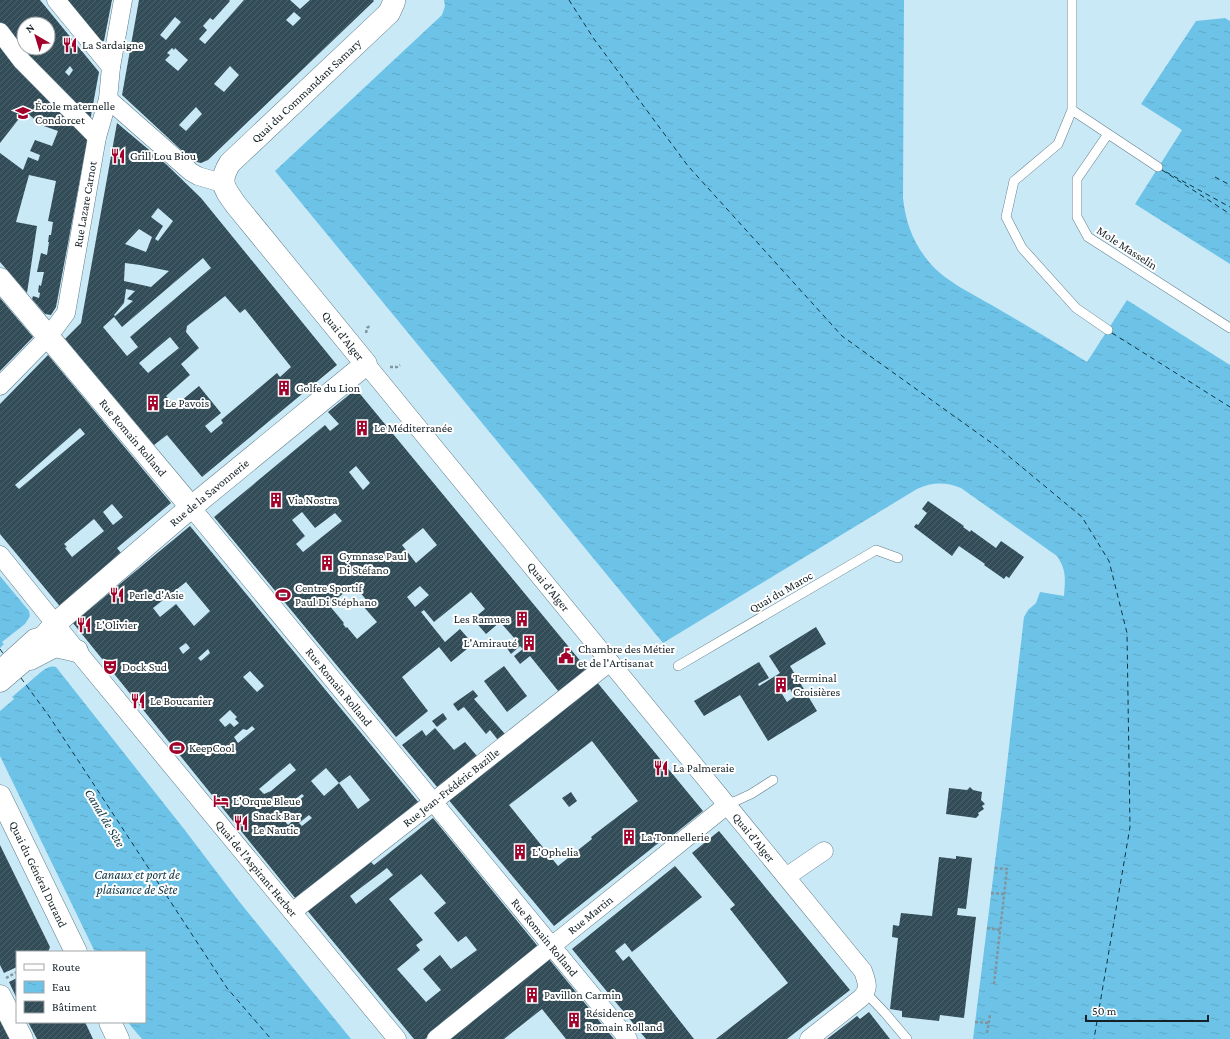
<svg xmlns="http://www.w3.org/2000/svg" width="1230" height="1039" font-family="'Crimson Pro',serif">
  <defs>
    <pattern id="water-ripples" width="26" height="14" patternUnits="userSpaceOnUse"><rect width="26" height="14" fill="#6dc3e7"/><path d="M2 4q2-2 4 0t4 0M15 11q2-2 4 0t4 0" fill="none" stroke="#5ea7c6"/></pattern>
    <pattern id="building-hatch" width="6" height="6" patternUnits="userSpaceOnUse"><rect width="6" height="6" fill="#324c58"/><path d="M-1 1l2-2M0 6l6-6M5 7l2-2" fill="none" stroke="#4d626c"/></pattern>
  </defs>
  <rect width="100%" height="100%" fill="#cae9f7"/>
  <path fill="url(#water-ripples)" d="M444 0H904L903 198C906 224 913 242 929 262 946 282 973 294 995 307 1026 325 1056 343 1087 362L1127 300 1230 365V1039H973L1005 782 1024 617 1028 610 1036 603 1040 592 1064 596C1065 579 1067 571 1057 556L961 488C945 482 933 482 917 489L663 643 275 171 442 15 445 6Z
    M1225 18 1230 21V264L1135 204 1182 130 1141 104 1196 21Z
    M0 576 29 611 30 616 25 624 2 642 34 678C40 673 48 664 56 667L184 829 238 900 351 1039H142L130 1025 128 1022H145V952H95L0 756V711L14 699 0 683Z"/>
  <path fill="#cae9f7" d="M4 644 34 678 12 697 0 683V648Z"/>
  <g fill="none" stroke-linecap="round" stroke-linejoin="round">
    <path stroke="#0d3544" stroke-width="1" stroke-dasharray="5 4" stroke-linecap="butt" d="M569 0 594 39 688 166 842 336 1000 449 1082 517 1109 561 1127 633 1130 827 1094 1039
      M1162 170 1230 214
      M1166 172 1230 207
      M1215 177 1230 185
      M1112 333 1230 407
      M0 649 4 655
      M21 678 49 716 227 988 271 1039"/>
  </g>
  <path fill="url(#building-hatch)" fill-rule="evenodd" d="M0 0H40L99 72 90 121 30 57 0 22ZM24 24H48V48H24ZM70 66 73 70 69 76 65 72Z
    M67 0H112L104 41H101Z
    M139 0H229L230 1 213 20 210 18 203 26 207 30 199 39 205 44 244 0H290L300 9 310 0H373L374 1 208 160 201 163 193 161 122 95ZM294 12 301 18 293 26 286 20ZM175 17 181 22 166 40 160 35ZM172 48 174 50 175 48 188 60 178 71 165 60 170 55 167 53ZM230 66 239 75 224 92 214 84ZM196 107 202 114 186 131 179 125Z
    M0 46 88 137 56 307 51 315 45 314 32 299 33 296 39 298 40 293 38 292 39 285 41 286 44 272H37L41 253 47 255 49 242H48L49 235H51L53 222 48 221 56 181 29 175 16 222 37 226 27 293 0 262V153L23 170 28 157 38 161 40 155 30 151 35 140 52 146 58 131 41 125 25 111 0 143Z
    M117 123 167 165 201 198 337 365 202 477 167 435 154 445 65 339 81 323ZM158 208 173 221 158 241 155 239 163 226 151 217ZM139 229 152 237 146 252 125 244ZM203 258 211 268 130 337 138 347 127 356 103 327 114 317 122 327ZM125 263 140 265 169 271 151 287 124 281ZM126 289 135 291 127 299 133 301 115 316 114 315 124 303ZM225 296 240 313 245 309 291 367 280 377 277 373 221 420 223 423 211 433 205 426 221 413 199 386 175 406 166 396 190 375 181 364 199 348 186 332 187 326ZM170 337 179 348 148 373 139 363Z
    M0 298 33 337 0 371Z
    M48 355 171 503 117 548 125 558 63 610 0 534V404ZM80 428 85 434 19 489 15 485ZM112 504 123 517 113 525 103 512ZM94 519 104 531 72 557 65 548 67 547 64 544Z
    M356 389 587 669 559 692 530 656 520 664 514 656 523 649 520 646 511 654 506 647 515 639 500 622 486 634 473 619 485 609 471 592 434 622 424 610 421 612 445 642 460 629 473 644 451 662 439 647 402 677 428 711 396 737 214 517 325 425 330 431 339 424 328 412ZM356 466 370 483 363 490 349 472ZM302 512 315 528 335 513 342 521 303 552 296 544 305 536 292 520ZM423 528 437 545 416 563 402 545ZM354 585 368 602 363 606 377 622 357 639 347 627 346 628 343 624 344 623 329 605ZM420 586 429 595 415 607 407 597Z
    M928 501 964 526 963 527 970 532 971 530 996 548 1001 541 1024 557 1009 578 1006 576 1004 579 984 565 985 564 959 546 952 556 914 527 916 524 918 525 927 513 922 509Z
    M190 526 419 803 296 899 73 623ZM186 582 210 611 194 626 176 604 160 617 153 608ZM186 643 190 648 183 654 179 648ZM208 649 210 653 201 661 198 658ZM250 671 264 686 257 692 243 677ZM192 697 198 704 194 707 189 700ZM230 710 237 717 235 719 239 723 234 727 230 723 225 727 219 720ZM252 726 255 729 238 743 234 737 243 729 247 730ZM290 763 296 770 271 791 264 794 259 789ZM326 768 339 783 350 775 370 800 358 809 339 783 324 796 311 781ZM302 794 304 796 291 807 289 804ZM290 815 294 820 288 825 284 820ZM309 815 312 818 302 826 299 823Z
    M816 627 826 644 790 666 817 711 768 741 740 695 704 716 694 701 759 662 769 678 758 684 759 686 780 673 769 656ZM790 689 794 697 787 702 782 694Z
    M504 666 527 696 507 712 484 681Z
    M596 681 703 811 668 839 666 837 554 926 447 798ZM592 741 638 801 591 837 592 839 558 866 509 805Z
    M473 690 478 696 474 699 505 734 498 740 490 730 486 734 464 707 458 711 453 704Z
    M443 713 447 719 437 727 432 721Z
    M435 728 454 750 465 742 477 756 438 788 402 745 422 730 426 736Z
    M970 787 973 790 982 792 981 800 985 804 982 806 984 809 978 813 979 815 976 818 946 814 949 788 967 790Z
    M571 792 577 801 569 807 562 798Z
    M433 818 540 949 425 1039H414L306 909 369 860 374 865ZM387 868 393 875 356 904 350 896ZM421 874 446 903 434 913 458 942 466 936 477 950 451 969 440 955 423 969 441 990 426 1002 397 969 420 950 416 945 423 940 389 899Z
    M719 831 850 990 787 1039H716L788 983 730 909 735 905 692 853Z
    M0 845 50 947 48 952H17V967L4 973 0 965Z
    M956 856 972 858 966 909 958 908 957 915 976 917 964 1018 940 1015 939 1021 902 1017V1011L890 1009 898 938 892 937 893 925 899 926 901 913 932 916 939 857 956 859Z
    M675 866 702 897 632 952 625 943 615 951 623 961 629 956 694 1039H646L572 949Z
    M549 959 614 1039H566L542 1009 504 1039H449Z
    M17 978V999L9 982Z
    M869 1012 890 1039H827L857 1016 860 1019Z
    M0 1016 11 1039H0Z
    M28 1022H85L93 1039H37Z"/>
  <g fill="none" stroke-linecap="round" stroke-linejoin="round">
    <g stroke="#617e8a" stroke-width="10">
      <path id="service" d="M1072 0V110L1058 144 1014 181 1006 217 1022 248 1076 308 1108 330
        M1072 110 1158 167
        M1108 134 1077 179V217L1088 237 1230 328
        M0 663 32 634 39 632
        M678 666 876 550 898 558
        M727 805 751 794 773 780
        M866 993 885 1013 907 1039"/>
    </g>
    <g stroke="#617e8a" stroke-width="19">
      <g id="minor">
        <path d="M56 0 111 67"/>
        <path d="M0 32 22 61 97 137"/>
        <path d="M108 99 191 172 198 176 222 183"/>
        <path id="s1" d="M366 364 863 971C867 983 870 988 861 998L809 1039"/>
        <path id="s2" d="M0 386 48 337 66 313 97 137 108 99 111 67 123 0"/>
        <path id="s3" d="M191 507 628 1039"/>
        <path id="s4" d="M0 555 77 651 397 1039"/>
        <path d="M786 877 824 851"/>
        <path id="s5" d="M292 912 433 802 610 662"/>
        <path id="s6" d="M436 1039 727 805"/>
      </g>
    </g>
    <g stroke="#617e8a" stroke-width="23">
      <g id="secondary">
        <path id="s7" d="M0 279 191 507"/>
        <path d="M30 659 55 646 77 651"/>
        <path id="s8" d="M0 681 21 663 55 624 183 514 366 364 236 205C224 188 218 182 230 163L389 13 394 2V0"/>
        <path id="s9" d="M0 796 76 952"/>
        <path d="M0 996 22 1039"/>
        <path d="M110 1022 118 1039"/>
      </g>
    </g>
    <path stroke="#7f96a0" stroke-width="2.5" stroke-dasharray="3 2" stroke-linecap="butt" d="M366 333 367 328 371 325
      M390 367H397L400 365
      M991 893 1004 894
      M987 928 1000 930
      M6 978 17 972
      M994 984 1007 869 994 868
      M975 1022 989 1023
      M987 1033 990 1015"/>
    <use href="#service" stroke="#fff" stroke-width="9"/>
    <use href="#minor" stroke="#fff" stroke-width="18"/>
    <use href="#secondary" stroke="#fff" stroke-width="22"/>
  </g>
  <defs>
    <g id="restaurant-bare" transform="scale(1.2)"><path d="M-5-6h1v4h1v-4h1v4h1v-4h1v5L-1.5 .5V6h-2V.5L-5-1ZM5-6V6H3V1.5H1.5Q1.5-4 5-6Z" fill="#a1012a" stroke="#fff" stroke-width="2.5" paint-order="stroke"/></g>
    <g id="school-bare" transform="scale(1.2)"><path d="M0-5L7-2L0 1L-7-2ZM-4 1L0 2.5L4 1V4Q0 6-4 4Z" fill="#a1012a" stroke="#fff" stroke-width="2.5" paint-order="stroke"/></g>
    <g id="building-bare" transform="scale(1.2)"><path d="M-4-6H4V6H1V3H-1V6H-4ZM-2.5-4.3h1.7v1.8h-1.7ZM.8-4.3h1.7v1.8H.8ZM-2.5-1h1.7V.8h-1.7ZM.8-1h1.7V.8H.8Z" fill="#a1012a" stroke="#fff" stroke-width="2.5" paint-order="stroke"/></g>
    <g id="stadium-bare" transform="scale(1.2)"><path d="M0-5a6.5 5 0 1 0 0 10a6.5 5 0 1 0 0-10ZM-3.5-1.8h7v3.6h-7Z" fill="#a1012a" stroke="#fff" stroke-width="2.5" paint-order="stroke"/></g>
    <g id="civic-bare" transform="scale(1.2)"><path d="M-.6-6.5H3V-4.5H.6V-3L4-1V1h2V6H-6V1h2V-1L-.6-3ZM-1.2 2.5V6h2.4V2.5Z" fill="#a1012a" stroke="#fff" stroke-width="2.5" paint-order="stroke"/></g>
    <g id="theatre-bare" transform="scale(1.2)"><path d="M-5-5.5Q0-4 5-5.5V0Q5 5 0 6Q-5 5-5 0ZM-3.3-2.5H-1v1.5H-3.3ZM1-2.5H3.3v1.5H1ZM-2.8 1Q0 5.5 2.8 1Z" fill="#a1012a" stroke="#fff" stroke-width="2.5" paint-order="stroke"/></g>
    <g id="hotel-bare" transform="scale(1.2)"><path d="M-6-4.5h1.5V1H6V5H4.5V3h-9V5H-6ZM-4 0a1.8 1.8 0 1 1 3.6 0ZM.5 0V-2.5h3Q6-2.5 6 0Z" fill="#a1012a" stroke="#fff" stroke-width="2.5" paint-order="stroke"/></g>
  </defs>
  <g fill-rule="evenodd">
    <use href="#restaurant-bare" x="70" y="45"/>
    <use href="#school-bare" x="23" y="113"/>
    <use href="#restaurant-bare" x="118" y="156"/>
    <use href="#building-bare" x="284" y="388"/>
    <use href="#building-bare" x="153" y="403"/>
    <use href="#building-bare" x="362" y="428"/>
    <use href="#building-bare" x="276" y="500"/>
    <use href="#building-bare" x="327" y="563"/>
    <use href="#restaurant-bare" x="117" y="595"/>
    <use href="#stadium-bare" x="283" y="595"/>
    <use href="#building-bare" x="522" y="619"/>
    <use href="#restaurant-bare" x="84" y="625"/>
    <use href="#building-bare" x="529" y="643"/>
    <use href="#civic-bare" x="566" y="656"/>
    <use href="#theatre-bare" x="110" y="667"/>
    <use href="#building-bare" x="781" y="685"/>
    <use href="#restaurant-bare" x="138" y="701"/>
    <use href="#stadium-bare" x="177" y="748"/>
    <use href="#restaurant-bare" x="661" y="768"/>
    <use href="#hotel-bare" x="221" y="801"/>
    <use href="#restaurant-bare" x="241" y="823"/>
    <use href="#building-bare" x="629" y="837"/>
    <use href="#building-bare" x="520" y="852"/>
    <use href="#building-bare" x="532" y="995"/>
    <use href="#building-bare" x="574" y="1020"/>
  </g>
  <g text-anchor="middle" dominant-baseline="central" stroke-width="4" stroke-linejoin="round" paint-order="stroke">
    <g font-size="12" fill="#152126" stroke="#fff" text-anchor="start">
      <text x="82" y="45">La Sardaigne</text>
      <text x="35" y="106">École maternelle<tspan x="35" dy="14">Condorcet</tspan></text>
      <text x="130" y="156">Grill Lou Biou</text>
      <text x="296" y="388">Golfe du Lion</text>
      <text x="165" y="403">Le Pavois</text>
      <text x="374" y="428">Le Méditerranée</text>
      <text x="288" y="500">Via Nostra</text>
      <text x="339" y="556">Gymnase Paul<tspan x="339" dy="14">Di Stéfano</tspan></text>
      <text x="295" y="588">Centre Sportif<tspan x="295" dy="14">Paul Di Stéphano</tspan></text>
      <text x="129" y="595">Perle d'Asie</text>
      <text x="510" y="619" text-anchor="end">Les Ramues</text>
      <text x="96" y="625">L'Olivier</text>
      <text x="517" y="643" text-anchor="end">L'Amirauté</text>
      <text x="578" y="649">Chambre des Métier<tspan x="578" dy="14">et de l'Artisanat</tspan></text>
      <text x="122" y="667">Dock Sud</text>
      <text x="793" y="678">Terminal<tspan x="793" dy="14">Croisières</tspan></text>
      <text x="150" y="701">Le Boucanier</text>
      <text x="189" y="748">KeepCool</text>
      <text x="673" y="768">La Palmeraie</text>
      <text x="233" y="801">L'Orque Bleue</text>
      <text x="253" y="816">Snack Bar<tspan x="253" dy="14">Le Nautic</tspan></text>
      <text x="641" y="837">La Tonnellerie</text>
      <text x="532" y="852">L'Ophelia</text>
      <text x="544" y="995">Pavillon Carmin</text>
      <text x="586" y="1013">Résidence<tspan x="586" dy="14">Romain Rolland</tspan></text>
    </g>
    <g font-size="12" fill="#152126" stroke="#fff">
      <text stroke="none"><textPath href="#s8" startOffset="842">Quai du Commandant Samary</textPath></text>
      <text stroke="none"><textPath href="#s2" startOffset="209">Rue Lazare Carnot</textPath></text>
      <text transform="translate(1127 248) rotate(33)">Mole Masselin</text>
      <text transform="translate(343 336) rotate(51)">Quai d'Alger</text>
      <text stroke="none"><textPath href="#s7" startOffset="207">Rue Romain Rolland</textPath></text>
      <text stroke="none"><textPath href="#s8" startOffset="282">Rue de la Savonnerie</textPath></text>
      <text stroke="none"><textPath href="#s1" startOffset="288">Quai d'Alger</textPath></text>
      <text transform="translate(781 592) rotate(-30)">Quai du Maroc</text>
      <text stroke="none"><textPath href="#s3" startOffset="233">Rue Romain Rolland</textPath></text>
      <text stroke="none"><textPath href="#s5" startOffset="202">Rue Jean-Frédéric Bazille</textPath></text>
      <text stroke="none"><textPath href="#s1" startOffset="612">Quai d'Alger</textPath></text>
      <text stroke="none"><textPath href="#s4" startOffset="405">Quai de l'Aspirant Herber</textPath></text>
      <text stroke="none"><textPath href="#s9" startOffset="87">Quai du Général Durand</textPath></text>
      <text stroke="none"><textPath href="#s6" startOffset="198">Rue Martin</textPath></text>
      <text stroke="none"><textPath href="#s3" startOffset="557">Rue Romain Rolland</textPath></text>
    </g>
    <g font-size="13" font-style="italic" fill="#0d3544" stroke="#fff">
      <text transform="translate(105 818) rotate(59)">Canal de Sète</text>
      <text x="137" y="874">Canaux et port de<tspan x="137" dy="15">plaisance de Sète</tspan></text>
    </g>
  </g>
  <rect x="16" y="951" width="130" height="72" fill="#ffffff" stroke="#a1a6a8"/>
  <rect x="24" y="964" width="20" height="6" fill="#ffffff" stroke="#a1a6a8"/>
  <text x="52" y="971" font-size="12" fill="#152126">Route</text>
  <rect x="24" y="981" width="20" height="12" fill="url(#water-ripples)" stroke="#a1a6a8"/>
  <text x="52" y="991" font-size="12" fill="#152126">Eau</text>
  <rect x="24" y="1001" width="20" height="12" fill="url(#building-hatch)" stroke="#a1a6a8"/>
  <text x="52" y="1011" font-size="12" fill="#152126">Bâtiment</text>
  <g transform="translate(36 36) rotate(322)"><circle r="19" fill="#ffffff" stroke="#a1a6a8"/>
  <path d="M0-3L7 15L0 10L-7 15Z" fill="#a1012a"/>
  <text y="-6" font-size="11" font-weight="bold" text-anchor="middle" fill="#152126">N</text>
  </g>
  <path d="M1086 1015v6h122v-6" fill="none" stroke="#152126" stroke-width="2"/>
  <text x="1092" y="1015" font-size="12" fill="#152126" stroke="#ffffff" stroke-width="3" paint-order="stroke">50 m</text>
</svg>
